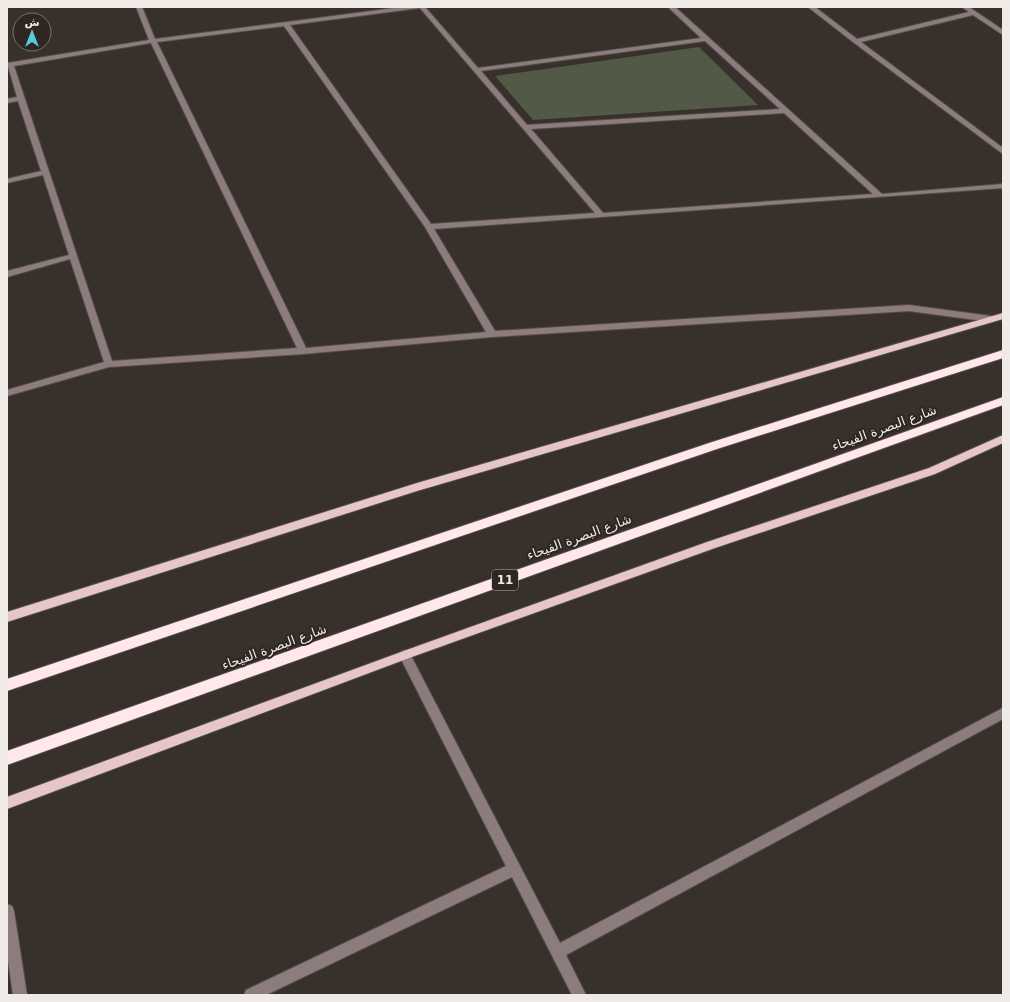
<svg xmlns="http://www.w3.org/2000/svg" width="1010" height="1002" font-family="'DejaVu Sans',Vazirmatn,sans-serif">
  <rect width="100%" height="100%" fill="#38302a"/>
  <path fill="#525947" d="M699 47 758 105 533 120 495 76Z"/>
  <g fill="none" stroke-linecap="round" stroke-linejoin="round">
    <g stroke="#554e48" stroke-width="2">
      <path id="minor" d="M136 7H142L155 39 402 7H425L478 68 701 38 668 7H675L882 194 1003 184V188L434 229 495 331 909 305 991 316 995 319 991 322 909 311 492 337 303 354 109 367 7 396V390L104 362 70 259 7 277V271L69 255 43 175 7 183V179L41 171 18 101 7 103V99L17 97 7 63 149 40ZM420 8 595 213 431 224 290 25ZM284 26 425 227 486 332 306 348 157 42ZM705 41 780 109 527 125 481 71ZM151 43 297 348 112 361 14 66ZM784 113 873 194 603 213 531 129Z
        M808 7H815L857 39 969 12 962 7H969L1003 30V35L973 15 861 42 1003 148V154L853 42Z
        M405 650 409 652 560 943 1003 708V719L566 955 586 995H572L512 877 266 995H244L246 990 506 866 399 655 401 652Z
        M7 904 12 906 14 911 27 995H13L7 954Z"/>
    </g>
    <g stroke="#554e48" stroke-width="2">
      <path id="major" d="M1003 313V319L417 491 7 622V612L417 483Z
        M1003 435V443L935 474 715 548 409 658 7 809V797L401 652 707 542 929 468Z"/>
    </g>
    <g stroke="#554e48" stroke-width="2">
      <path id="highway" d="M1003 350V358L717 449 7 691V679L709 443Z
        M1003 397V405L7 765V751Z"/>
    </g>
    <use href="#minor" fill="#8c7c7e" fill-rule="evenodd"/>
    <use href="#major" fill="#e6c6cb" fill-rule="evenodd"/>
    <use href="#highway" fill="#ffe7eb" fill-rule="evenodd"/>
  </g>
  <g text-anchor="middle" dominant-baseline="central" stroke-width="4" stroke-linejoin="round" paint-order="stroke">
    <rect fill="#2e2620" stroke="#b6afab" stroke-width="1" x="492" y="570" width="26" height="20" rx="3"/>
    <g font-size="12" font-weight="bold" fill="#f0eae6">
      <text x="505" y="580">11</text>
    </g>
    <g font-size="13" fill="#f0eae6" stroke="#2e2620">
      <text transform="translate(884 428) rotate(-20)">شارع البصرة الفيحاء</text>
      <text transform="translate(579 537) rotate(-20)">شارع البصرة الفيحاء</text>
      <text transform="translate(274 647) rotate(-20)">شارع البصرة الفيحاء</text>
    </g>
  </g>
  <rect width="1010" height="1002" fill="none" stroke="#f0eae6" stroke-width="16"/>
  <g transform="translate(32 32)"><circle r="19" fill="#2e2620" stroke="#7c746f"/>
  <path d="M0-3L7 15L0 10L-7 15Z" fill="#56cae0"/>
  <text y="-6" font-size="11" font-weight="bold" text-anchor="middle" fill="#f0eae6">ش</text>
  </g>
</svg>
